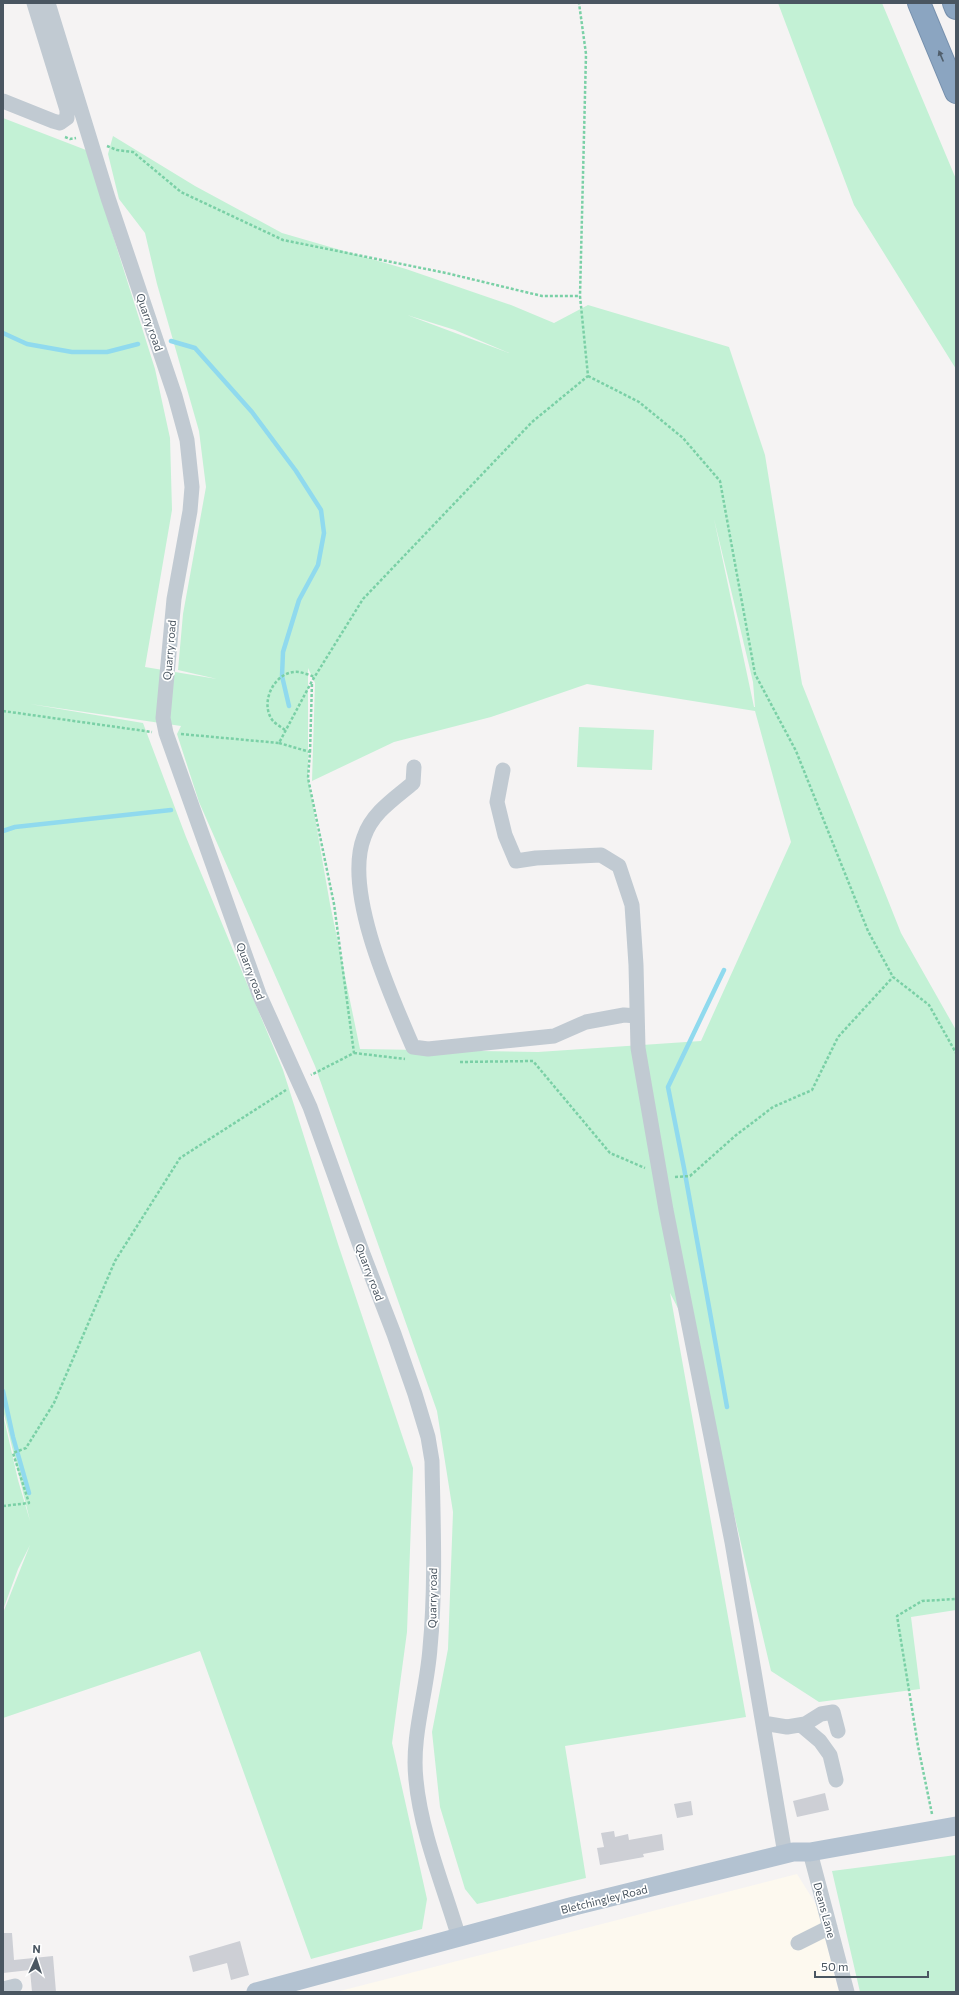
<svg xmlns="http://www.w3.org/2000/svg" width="959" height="1995" font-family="Commissioner,sans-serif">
  <rect width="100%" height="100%" fill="#f5f3f3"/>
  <path fill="#fdf9ef" d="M797 1874 817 1906 839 1992H336Z"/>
  <path fill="#c3f1d5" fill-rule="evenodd" d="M778 3H882L956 179V369L854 205Z
    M3 118 86 150 155 369 170 438 172 510 145 667 217 679 178 670 183 614 206 487 199 431 157 284 145 233 119 199 108 154 113 136 195 186 282 233 406 269 511 305 554 323 588 305 729 347 765 455 802 684 901 933 956 1030V1610L911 1617 920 1689 819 1702 771 1671 692 1335 670 1293 746 1717 565 1746 586 1878 477 1904 465 1889 440 1807 432 1732 448 1649 453 1512 437 1411 315 1066 199 802 177 734 181 726 30 704 143 723 186 837 283 1070 338 1244 413 1468 407 1632 392 1743 427 1899 422 1929 311 1959 200 1651 3 1718V1613L30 1545 18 1569 3 1610V1414L18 1480 30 1521 3 1410ZM407 315 455 330 509 353ZM714 519 753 682 755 707H754ZM308 668 315 683 312 781 394 742 491 717 587 684 755 711 791 842 701 1041 538 1052 360 1049 330 904 308 778Z
    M579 727 654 730 652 770 577 767Z
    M956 1855V1992H860L832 1871Z"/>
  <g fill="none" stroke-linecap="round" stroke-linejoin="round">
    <path stroke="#90daee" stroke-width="4.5" d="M3 333 27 344 72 352H107L138 344
      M171 341 195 348 252 412 296 471 321 510 324 533 318 565 299 600 283 652 282 676 289 706
      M3 831 15 827 171 810
      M724 970 668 1087 684 1168 727 1407
      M3 1391 13 1437 29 1493"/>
  </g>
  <path fill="#cdcfd5" d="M825 1793 829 1810 797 1817 793 1801Z
    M691 1801 693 1815 677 1818 674 1804Z
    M614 1831 615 1837 628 1834 629 1840 662 1834 664 1850 643 1854 644 1857 600 1865 597 1848 604 1847 601 1833Z
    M3 1933H12L14 1960 53 1956 56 1992H32L30 1970 3 1973Z
    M240 1941 249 1975 231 1980 227 1963 193 1972 189 1956Z"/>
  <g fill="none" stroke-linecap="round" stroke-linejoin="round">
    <g stroke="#7690ad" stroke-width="24">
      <path id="highway" d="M919 3 956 92
        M954 3 956 8"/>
    </g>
    <path stroke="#7ad0a6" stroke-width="2.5" stroke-dasharray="3 2" stroke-linecap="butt" d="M65 137 70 139 76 138
      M107 146 117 150 133 152 181 192 283 240 446 273 542 296H580
      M588 376 639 402 683 438 720 481 755 674 796 751 868 931 893 977 929 1005 956 1053
      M3 711 152 732
      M285 730C281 727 276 724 273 721 258 702 276 669 299 672 304 673 310 675 314 677
      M181 734 279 743 312 681 363 599 532 422 588 376 580 296 586 54 579 3
      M279 743 310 752 308 778 334 904 354 1053 311 1075
      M310 752 312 682
      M354 1053 405 1059
      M460 1062 533 1061 610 1153 645 1168
      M675 1177 690 1176 735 1136 773 1107 812 1090 838 1037 893 977
      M3 1506 29 1503 13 1453 26 1448 54 1403 115 1261 180 1158 286 1090
      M932 1814 918 1746 897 1616 922 1601 956 1599"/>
    <path stroke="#c1cad2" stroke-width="15" d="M48 3 108 198 175 396 187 440 192 487 190 511 174 599 163 718 166 733 259 994 310 1107 363 1254 394 1334 415 1394 428 1437 432 1461C433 1523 436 1586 430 1648 427 1692 411 1736 416 1780 421 1833 444 1887 459 1938
      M3 101 53 121 60 123 67 118V110L34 3
      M414 767 413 783C394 799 372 813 364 837 343 891 391 996 413 1047L428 1049 554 1036 586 1022 624 1015 637 1016
      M503 770 497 802 505 835 516 861 536 858 601 855 619 866 632 905 636 965 638 1048 666 1210 732 1542 785 1854
      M763 1723 787 1727 805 1724 821 1714 833 1712 838 1731
      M801 1725 820 1741 830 1755 836 1780
      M810 1852 847 1992
      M798 1943 830 1927
      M3 1989 15 1986"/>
    <path stroke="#b3c2d1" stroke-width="19" d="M256 1992 574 1906 793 1852H810L956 1826"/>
    <use href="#highway" stroke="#8ba5c1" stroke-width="22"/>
  </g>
  <defs><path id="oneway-solid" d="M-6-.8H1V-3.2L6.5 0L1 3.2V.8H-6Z"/></defs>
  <use fill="#505e6b" href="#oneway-solid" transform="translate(941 56) rotate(-113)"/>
  <g text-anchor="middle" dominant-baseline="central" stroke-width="3.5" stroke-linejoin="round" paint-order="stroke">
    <g font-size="11" fill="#4a5661" stroke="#fff">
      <text transform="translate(150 322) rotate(71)">Quarry road</text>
      <text transform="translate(169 650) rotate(-85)">Quarry road</text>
      <text transform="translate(251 971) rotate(69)">Quarry road</text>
      <text transform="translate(370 1272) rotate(69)">Quarry road</text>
      <text transform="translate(432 1598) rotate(-89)">Quarry road</text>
      <text transform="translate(604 1899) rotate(-14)">Bletchingley Road</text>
      <text transform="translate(825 1910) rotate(75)">Deans Lane</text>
    </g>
  </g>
  <rect width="959" height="1995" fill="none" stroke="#4a5661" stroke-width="8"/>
  <g transform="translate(36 1959) rotate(3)" stroke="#ffffff" stroke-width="3" paint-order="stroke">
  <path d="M0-3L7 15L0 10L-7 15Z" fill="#4a5661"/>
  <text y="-6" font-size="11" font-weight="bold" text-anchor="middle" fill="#4a5661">N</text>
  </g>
  <path d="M815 1971v6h113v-6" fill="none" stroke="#4a5661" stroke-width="2"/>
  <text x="821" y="1971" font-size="12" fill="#4a5661" stroke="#ffffff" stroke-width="3" paint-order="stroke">50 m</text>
</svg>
